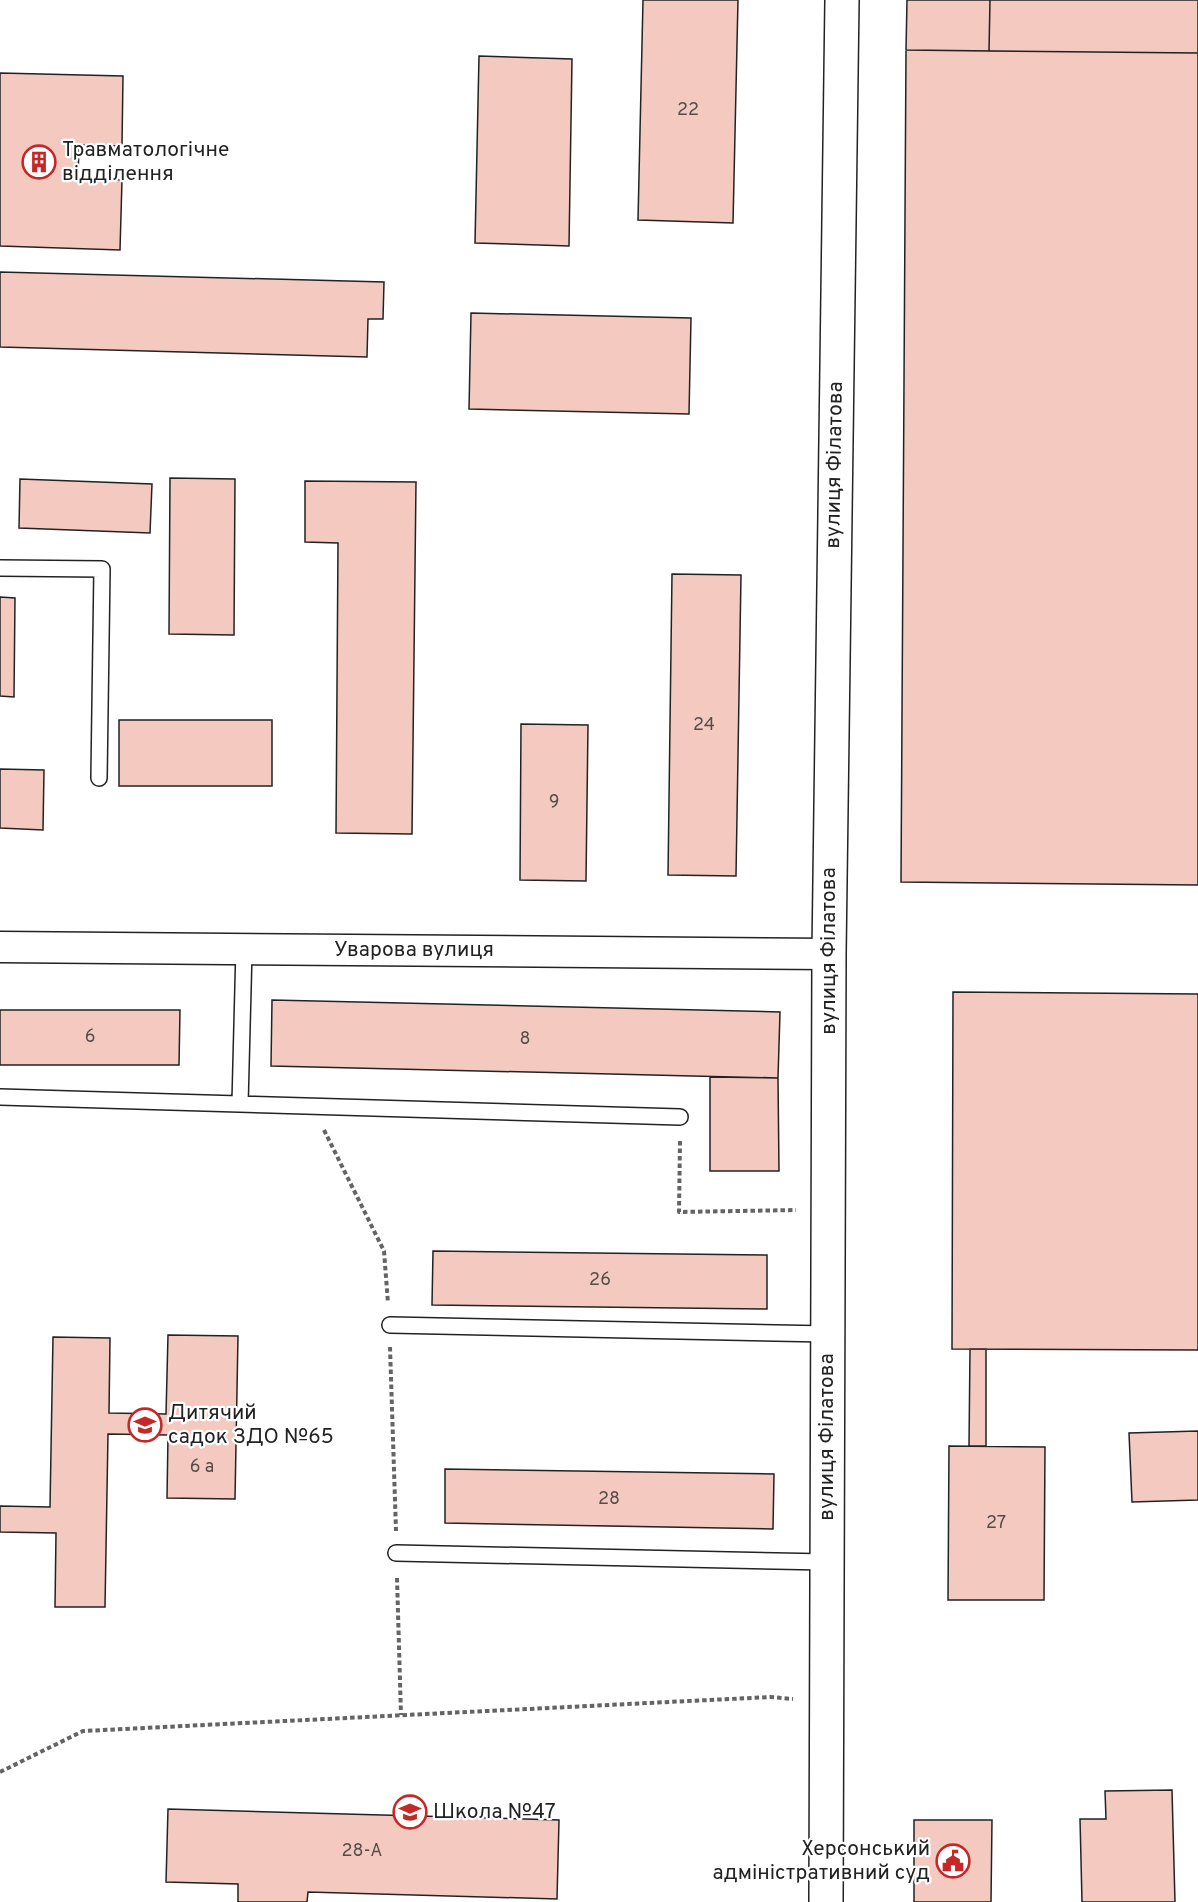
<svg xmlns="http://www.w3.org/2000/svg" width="1198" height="1902" font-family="Overpass,sans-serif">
  <rect width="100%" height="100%" fill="#fff"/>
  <path fill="#f3c9c0" stroke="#222" stroke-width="1.5" d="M643 0H738L733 223 638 220Z
    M907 0H990L989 51 906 50Z
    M990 0H1198V53L989 51Z
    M906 50 1198 53V885L901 882Z
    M479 56 572 59 569 246 475 243Z
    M0 73 123 76 122 146 79 145 78 178 122 180 120 250 0 246Z
    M0 272 384 282 383 319H368L367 357 0 347Z
    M471 313 691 318 689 414 469 409Z
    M170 478 235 479 234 635 169 634Z
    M20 479 152 484 150 533 19 528Z
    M305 481 416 482 412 834 336 833 338 543 305 542Z
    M672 574 741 575 736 876 668 875Z
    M0 597 15 598 14 697 0 696Z
    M119 720H272V786H119Z
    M521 724 588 725 586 881 520 880Z
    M0 769 44 770 43 830 0 828Z
    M953 992 1198 994V1350L952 1349Z
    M272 1000 780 1012 778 1078 271 1066Z
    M0 1010H180L179 1065H0Z
    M710 1077 778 1078 779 1171H710Z
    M433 1251 767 1255V1309L432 1305Z
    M168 1335 238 1336 235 1499 167 1498 168 1435 108 1434 105 1607H55L56 1533 0 1532V1506L50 1507 53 1337 110 1338 109 1413 166 1414Z
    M970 1349H986V1446H969Z
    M1198 1431V1500L1132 1502 1129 1433Z
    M949 1446 1045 1447 1044 1600H948Z
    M445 1469 774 1474 773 1529 445 1523Z
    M1172 1790 1175 1902H1082L1080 1819H1106L1105 1791Z
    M168 1809 559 1820 557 1899 308 1892 307 1902H238V1884L166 1882Z
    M914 1820H992L991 1902H914Z"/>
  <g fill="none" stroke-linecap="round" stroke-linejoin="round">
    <g stroke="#222" stroke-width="18">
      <path id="service" d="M0 568 102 569 99 778
        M0 1097 680 1117
        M240 1104 244 949
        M390 1325 828 1334
        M396 1553 827 1562"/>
    </g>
    <g stroke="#222" stroke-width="33">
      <path id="minor" d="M0 947 829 954"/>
    </g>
    <g stroke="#222" stroke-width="36">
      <path id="tertiary" d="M826 1902 829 954 842 0"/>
    </g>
    <path stroke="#646464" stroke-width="4" stroke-dasharray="4.5 3" stroke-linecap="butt" d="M324 1130 384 1251 388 1303
      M680 1141 679 1212 796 1210
      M390 1347 396 1531
      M397 1578 401 1715
      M0 1772 83 1731 770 1697 793 1699"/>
    <use href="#service" stroke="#fff" stroke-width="15"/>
    <use href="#minor" stroke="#fff" stroke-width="30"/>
    <use href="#tertiary" stroke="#fff" stroke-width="33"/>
  </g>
  <defs>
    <g id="building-ring" transform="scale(1.725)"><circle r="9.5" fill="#fff" stroke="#c62828" stroke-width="1.5"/><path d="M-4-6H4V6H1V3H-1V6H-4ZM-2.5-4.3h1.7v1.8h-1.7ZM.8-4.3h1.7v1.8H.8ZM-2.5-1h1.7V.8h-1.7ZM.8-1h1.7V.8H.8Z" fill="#c62828"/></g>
    <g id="school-ring" transform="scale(1.725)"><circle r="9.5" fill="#fff" stroke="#c62828" stroke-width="1.5"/><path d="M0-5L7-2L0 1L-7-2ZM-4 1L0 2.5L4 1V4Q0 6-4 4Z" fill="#c62828"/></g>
    <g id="civic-ring" transform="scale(1.725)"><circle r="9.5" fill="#fff" stroke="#c62828" stroke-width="1.5"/><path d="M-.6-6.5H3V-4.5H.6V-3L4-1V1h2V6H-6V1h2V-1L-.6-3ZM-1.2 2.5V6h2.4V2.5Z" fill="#c62828"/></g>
  </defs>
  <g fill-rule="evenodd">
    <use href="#building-ring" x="39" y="162"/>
    <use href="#school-ring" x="145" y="1425"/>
    <use href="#school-ring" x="410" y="1812"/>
    <use href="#civic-ring" x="953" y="1861"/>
  </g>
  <g text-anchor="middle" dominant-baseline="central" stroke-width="4.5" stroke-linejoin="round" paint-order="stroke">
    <g font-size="18" fill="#564c4a">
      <text x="688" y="110">22</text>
      <text x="704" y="725">24</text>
      <text x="554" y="802">9</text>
      <text x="90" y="1037">6</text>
      <text x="525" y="1039">8</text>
      <text x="600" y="1280">26</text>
      <text x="202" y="1467">6 а</text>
      <text x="609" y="1499">28</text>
      <text x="996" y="1523">27</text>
      <text x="362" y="1851">28-А</text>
    </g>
    <g font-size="21" fill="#222" stroke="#fff" text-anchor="start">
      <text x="62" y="150">Травматологічне<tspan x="62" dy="24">відділення</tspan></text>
      <text x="168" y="1413">Дитячий<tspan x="168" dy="24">садок ЗДО №65</tspan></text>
      <text x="433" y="1812">Школа №47</text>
      <text x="930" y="1849" text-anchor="end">Херсонський<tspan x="930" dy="24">адміністративний суд</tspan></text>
    </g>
    <g font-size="21" fill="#222" stroke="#fff">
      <text transform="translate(835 465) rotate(-89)">вулиця Філатова</text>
      <text x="414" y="950">Уварова вулиця</text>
      <text transform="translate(829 951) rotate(-90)">вулиця Філатова</text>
      <text transform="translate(827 1437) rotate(-90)">вулиця Філатова</text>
    </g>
  </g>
</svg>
